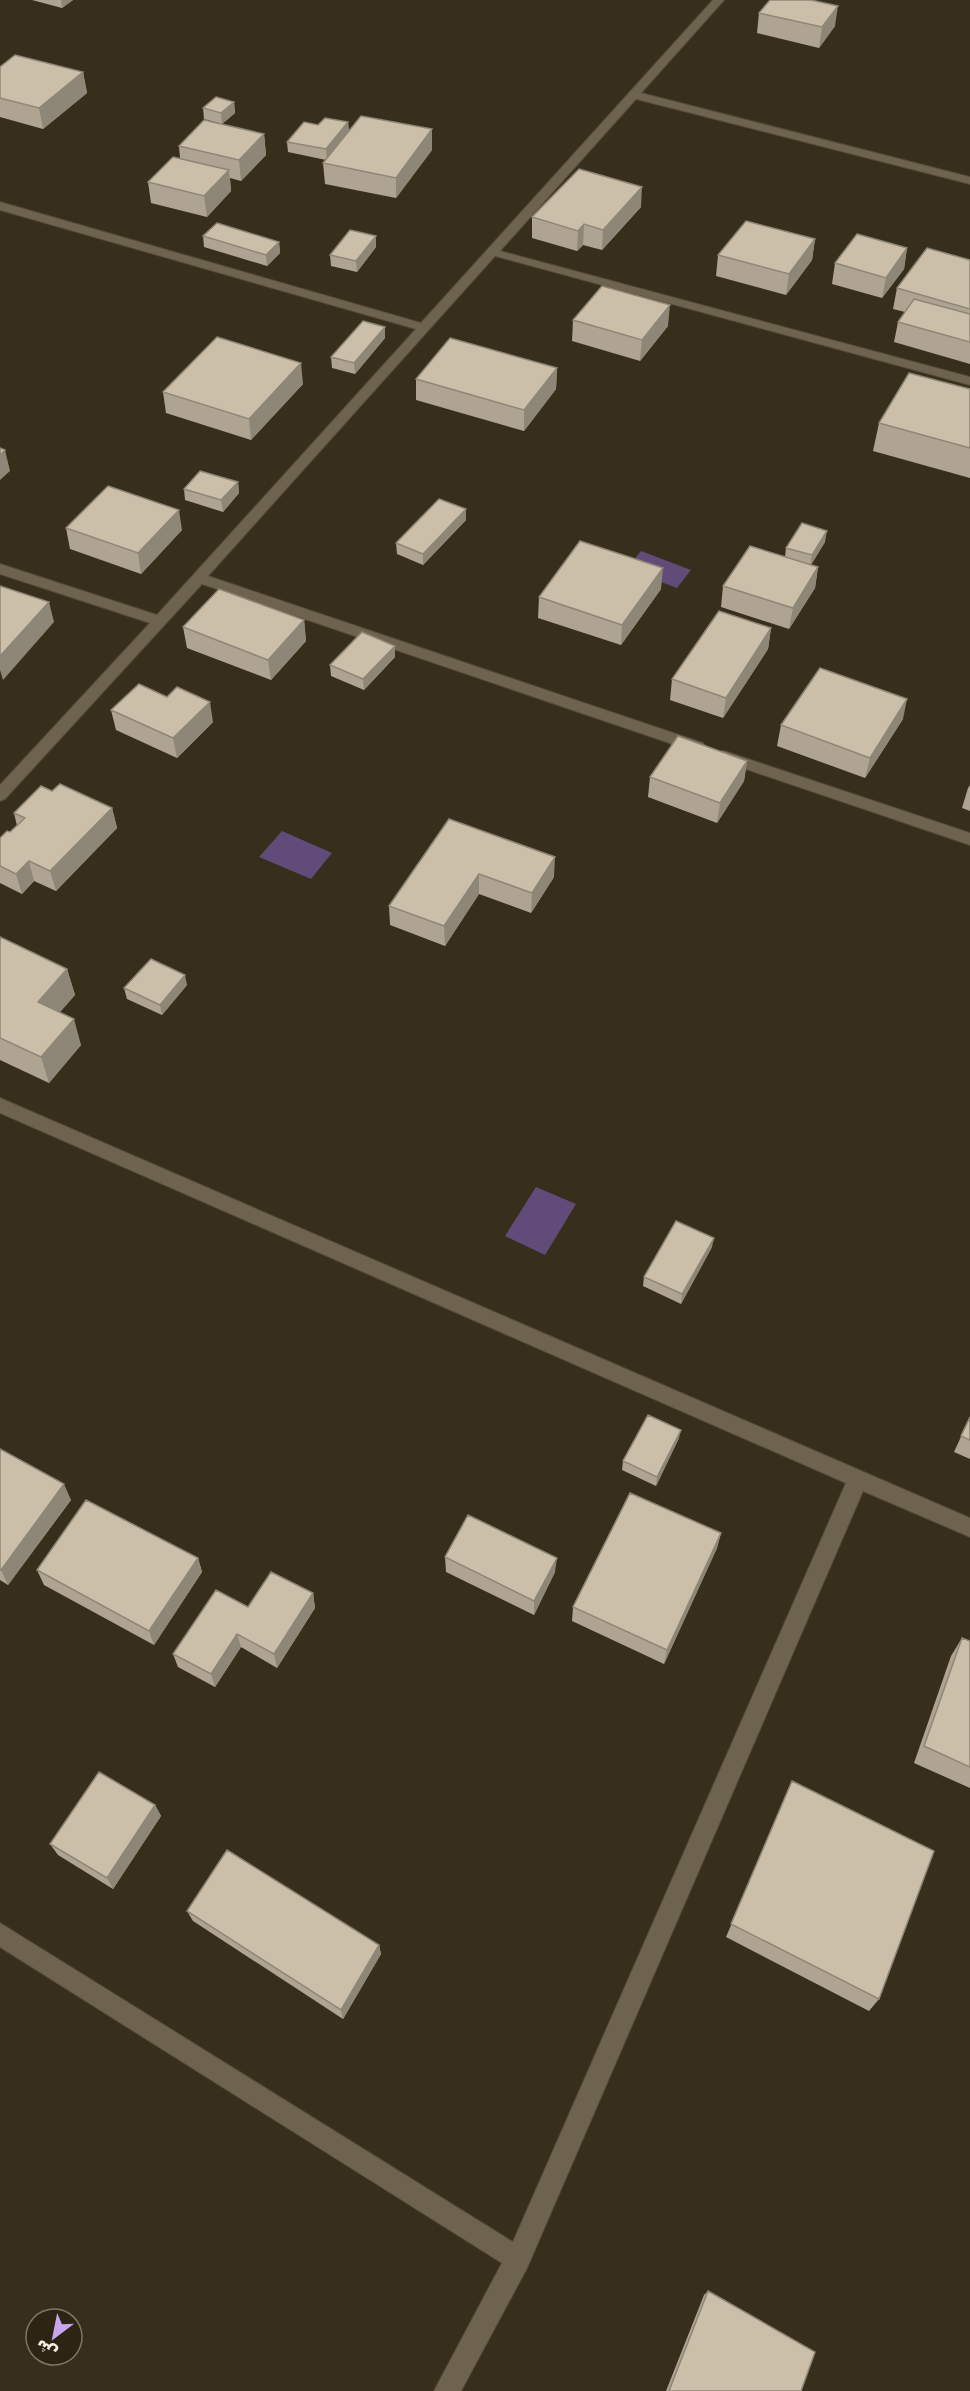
<svg xmlns="http://www.w3.org/2000/svg" width="970" height="2391" font-family="'DejaVu Sans','Noto Naskh Arabic',sans-serif">
  <rect width="100%" height="100%" fill="#382e1c"/>
  <path fill="#614b78" d="M641 551 691 570 677 588 626 569Z
    M282 831 332 853 311 879 259 857Z
    M536 1187 576 1204 545 1255 505 1236Z"/>
  <g fill="none" stroke-linecap="round" stroke-linejoin="round">
    <g stroke="#534938" stroke-width="2">
      <path id="minor" d="M713 0H724L641 93 970 177V184L636 99 500 251 970 377V385L495 256 208 576 703 743 706 747 703 751H693L202 584 5 799 0 801V785L150 623 0 574V564L157 615 416 329 0 210V202L421 323Z
        M724 751 970 833V845L719 760 716 756 719 752Z
        M0 1098 970 1518V1537L863 1491 527 2268 461 2391H434L502 2263 0 1947V1923L513 2242 846 1483 0 1113Z"/>
    </g>
    <use href="#minor" fill="#6e634e" fill-rule="evenodd"/>
  </g>
  <path fill="#afa491" d="M32 0H73L62 8Z
    M759 13 835 26 819 48 757 33Z
    M0 67 83 72 87 93 43 129 0 117Z
    M234 102 235 113 222 124 204 119 203 108Z
    M348 122 349 131 432 150 396 198 325 184 323 163 326 160 288 152 287 142 318 125Z
    M264 134 266 155 241 181 230 178 231 191 207 217 151 203 148 182 180 158 179 146Z
    M641 207 602 250 583 245 577 251 532 238V217Z
    M203 236 279 242 280 253 267 266 204 247Z
    M376 236V247L357 272 331 266 330 255Z
    M815 239 812 260 786 295 716 276 718 255Z
    M907 248 904 269 882 298 832 284 835 263Z
    M970 260V364L894 342 898 322 905 312 893 309 897 288Z
    M573 320 668 326 640 361 572 341Z
    M385 327V338L355 374 332 368 331 357Z
    M557 368 556 389 524 431 416 400V379Z
    M303 384 251 440 166 413 163 392Z
    M970 389V478L873 451 879 423Z
    M238 482 239 493 223 512 185 500 184 489Z
    M466 509V520L423 565 397 554 396 543Z
    M66 528 182 530 141 574 70 549Z
    M825 542 811 565 818 567 815 588 789 629 721 607 723 586 785 557 786 548Z
    M661 589 621 645 538 618 539 597Z
    M304 620 306 641 271 680 187 648 183 627Z
    M771 628 768 649 723 718 670 700 672 679Z
    M395 657 364 690 331 676 330 665Z
    M167 697 213 722 177 758 116 730 111 710Z
    M903 719 865 778 777 746 781 725Z
    M747 761 744 781 717 823 648 797 650 777Z
    M970 785V811L962 808 968 788Z
    M52 791 112 808 117 828 56 891 34 881 22 894 0 883V838L10 832 17 826 14 813Z
    M449 819 554 877 531 913 479 894 445 946 390 925 389 906Z
    M0 937 67 969 75 995 60 1012 81 1045 49 1083 0 1060Z
    M187 985 162 1015 127 999 124 988Z
    M712 1247 681 1304 643 1286 644 1277Z
    M970 1417V1459L954 1452Z
    M679 1438 656 1486 622 1470 623 1461Z
    M0 1449 71 1500 8 1585 0 1580Z
    M721 1533 717 1548 664 1664 572 1621 573 1607Z
    M445 1557 555 1572 534 1615 446 1572Z
    M198 1558 202 1572 154 1645 44 1585 37 1570Z
    M313 1593 315 1608 277 1668 241 1647 215 1687 178 1667 173 1654 248 1607Z
    M962 1638 970 1641V1788L914 1763 951 1656Z
    M792 1781 879 1999 869 2011 726 1937Z
    M155 1805 161 1816 113 1889 58 1855 50 1844Z
    M187 1911 379 1945 381 1954 343 2019 193 1921Z
    M708 2291 801 2391H666L704 2295Z"/>
  <path fill="#8e8676" d="M61 0H73L62 8Z
    M838 6 835 26 819 48 822 27Z
    M83 72 87 93 43 129 39 108Z
    M234 102 235 113 222 124 221 113Z
    M348 122 349 133 327 160 326 149Z
    M432 129V150L396 198V178Z
    M264 134 266 155 241 181 239 160Z
    M229 170 231 191 207 217 204 196Z
    M642 187 641 207 602 250 603 230Z
    M584 224 583 245 577 251 578 231Z
    M376 236V247L357 272 356 261Z
    M815 239 812 260 786 295 789 274Z
    M279 242 280 253 267 266 266 255Z
    M907 248 904 269 882 298 886 278Z
    M670 305 668 326 640 361 642 340Z
    M385 327V338L355 374 354 363Z
    M301 363 303 384 251 440 249 419Z
    M557 368 556 389 524 431V410Z
    M5 450 10 471 0 480V455Z
    M238 482 239 493 223 512 221 500Z
    M466 509V520L423 565V554Z
    M179 510 182 530 141 574 138 553Z
    M827 531 825 542 810 566 812 555Z
    M818 567 815 588 789 629 793 608Z
    M663 568 661 589 621 645 622 625Z
    M49 602 54 622 3 680 0 670V656Z
    M304 620 306 641 271 680 268 660Z
    M771 628 768 649 723 718 726 698Z
    M395 646V657L364 690 363 679Z
    M907 699 903 719 865 778 870 758Z
    M210 702 213 722 177 758 173 738Z
    M747 761 744 781 717 823 720 803Z
    M112 808 117 828 56 891 50 871Z
    M555 857 554 877 531 913 532 893Z
    M29 861 34 881 22 894 16 874Z
    M479 874V894L445 946 444 926Z
    M67 969 75 995 46 1028 38 1002Z
    M185 975 187 985 162 1015 160 1005Z
    M74 1019 81 1045 49 1083 41 1057Z
    M714 1238 712 1247 681 1304 682 1294Z
    M681 1430 679 1438 656 1486 657 1477Z
    M64 1484 71 1500 8 1585 1 1570Z
    M721 1533 717 1548 664 1664 667 1650Z
    M198 1558 202 1572 154 1645 149 1631Z
    M557 1558 555 1572 534 1615V1601Z
    M313 1593 315 1608 277 1668 274 1654Z
    M237 1634 241 1647 215 1687 211 1674Z
    M155 1805 161 1816 113 1889 107 1878Z
    M379 1945 381 1954 343 2019 341 2010Z"/>
  <path fill="#cbbfa9" stroke="#8e8676" stroke-width="1.5" d="M770 0H811L838 6 822 27 759 13Z
    M15 55 83 72 39 108 0 98V67Z
    M216 97 234 102 221 113 203 108Z
    M361 116 432 129 396 178 323 163Z
    M325 118 348 122 326 149 287 142 304 122 318 125Z
    M204 120 264 134 239 160 179 146Z
    M173 157 229 170 204 196 148 182Z
    M579 169 642 187 603 230 584 224 578 231 532 217Z
    M746 221 815 239 789 274 718 255Z
    M217 223 279 242 266 255 203 236Z
    M350 230 376 236 356 261 330 255Z
    M857 234 907 248 886 278 835 263Z
    M927 248 970 260V309L897 288Z
    M602 286 670 305 642 340 573 320Z
    M914 299 970 314V342L898 322Z
    M363 321 385 327 354 363 331 357Z
    M217 337 301 363 249 419 163 392Z
    M450 338 557 368 524 410 416 379Z
    M909 373 970 389V448L879 423Z
    M0 448 5 450 0 455Z
    M200 471 238 482 221 500 184 489Z
    M108 486 179 510 138 553 66 528Z
    M439 499 466 509 423 554 396 543Z
    M802 523 827 531 812 555 786 548Z
    M580 541 663 568 622 625 539 597Z
    M750 546 818 567 793 608 723 586Z
    M0 586 49 602 0 656Z
    M219 589 304 620 268 660 183 627Z
    M719 611 771 628 726 698 672 679Z
    M362 632 395 646 363 679 330 665Z
    M820 668 907 699 870 758 781 725Z
    M139 684 167 697 177 687 210 702 173 738 111 710Z
    M678 736 747 761 720 803 650 777Z
    M60 784 112 808 50 871 29 861 16 874 0 866V838L7 831 10 832 25 818 14 813 41 786 52 791Z
    M449 819 555 857 532 893 479 874 444 926 389 906Z
    M0 937 67 969 38 1002 74 1019 41 1057 0 1038Z
    M151 959 185 975 160 1005 124 988Z
    M676 1221 714 1238 682 1294 644 1277Z
    M648 1415 681 1430 657 1477 623 1461Z
    M970 1417V1440L961 1436Z
    M0 1449 64 1484 1 1570H0Z
    M630 1493 721 1533 667 1650 573 1607Z
    M86 1500 198 1558 149 1631 37 1570Z
    M468 1515 557 1558 534 1601 445 1557Z
    M271 1572 313 1593 274 1654 237 1634 211 1674 173 1654 216 1590 248 1607Z
    M962 1638 970 1641V1767L924 1746Z
    M99 1772 155 1805 107 1878 50 1844Z
    M792 1781 934 1851 879 1999 731 1924Z
    M227 1850 379 1945 341 2010 187 1911Z
    M708 2291 815 2352 801 2391H669Z"/>
  <g transform="translate(54 2337) rotate(212)"><circle r="28" fill="#2e2413" stroke="#7f7667" stroke-width="1.5"/>
  <path d="M0-4.5L10 22L0 15L-10 22Z" fill="#c9a5ee"/>
  <text y="-9" font-size="16" font-weight="bold" text-anchor="middle" fill="#f8f1e6">ش</text>
  </g>
</svg>
